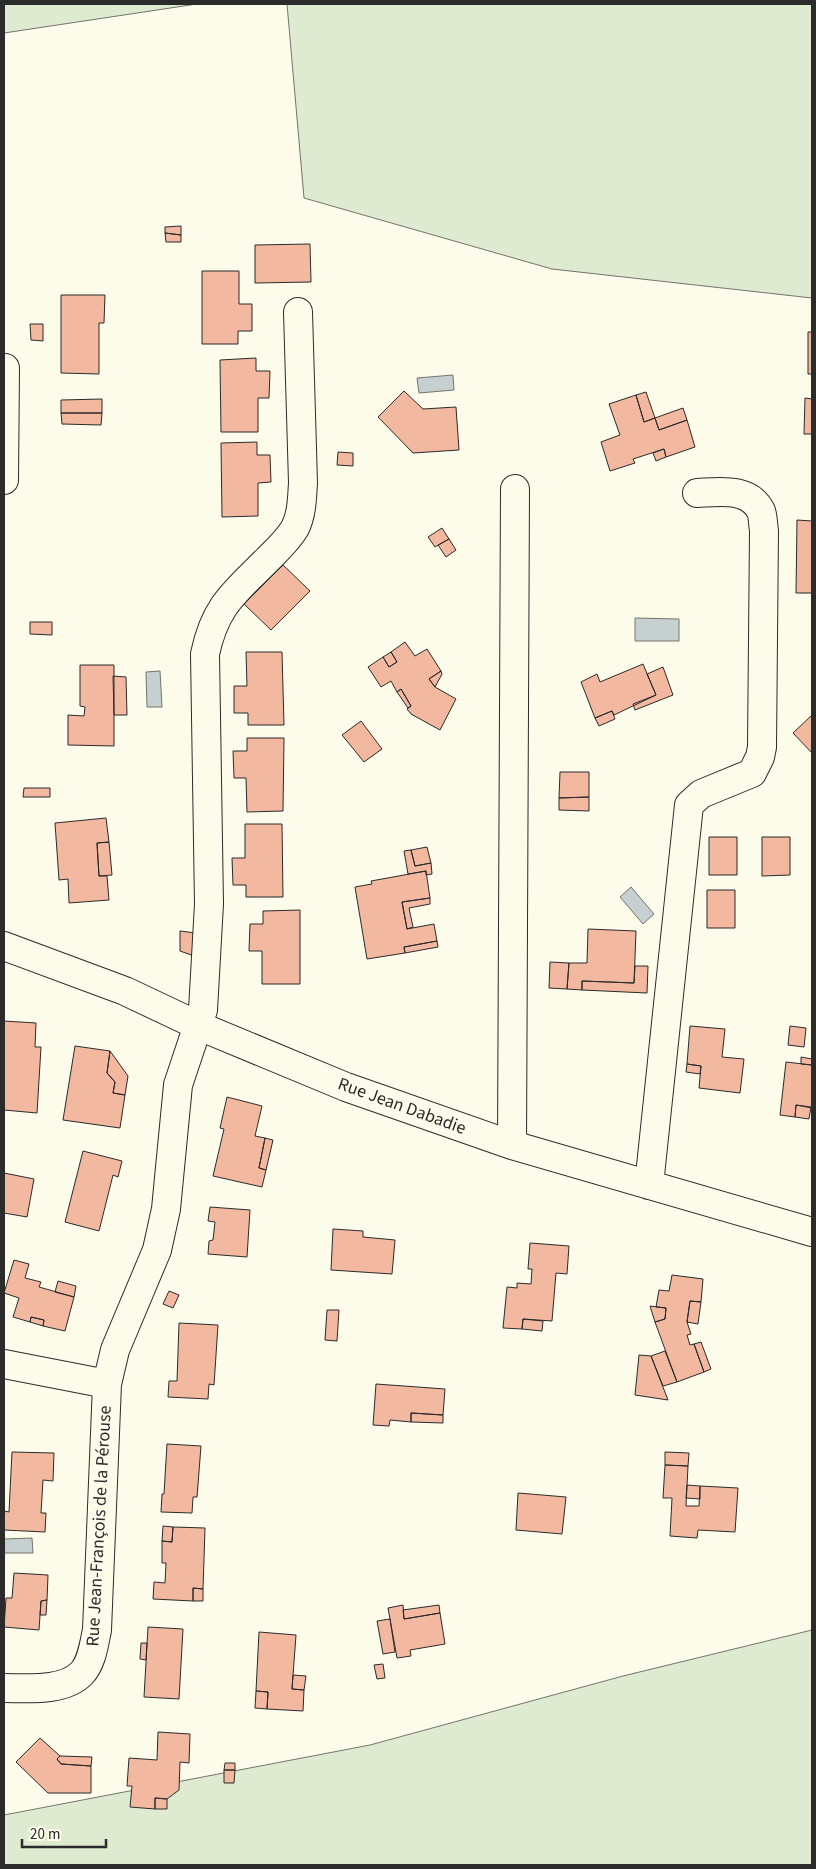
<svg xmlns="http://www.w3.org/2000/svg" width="816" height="1869" font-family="'Source Sans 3',sans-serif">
  <rect width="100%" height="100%" fill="#fdfbea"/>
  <path fill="#deebd1" stroke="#74746e" d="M4 4H197L4 33Z
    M287 4H812V298L552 269 304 198Z
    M812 1630V1865H4V1815L370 1745 623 1676Z"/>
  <path fill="#c7d0d0" stroke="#74746e" d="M453 375 454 390 419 393 417 378Z
    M635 618 679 619V641H635Z
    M160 671 162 707H147L146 672Z
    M631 887 654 914 643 924 620 897Z
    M32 1538 33 1553H4V1539Z"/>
  <path fill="#f2b8a0" stroke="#2b2b2b" d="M181 226V235L165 233V227Z
    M165 233 181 235V242H166Z
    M310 244 311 282 255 283V245Z
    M202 271H239V304H252V331H238V344H202Z
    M61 295H105L104 323H99V374L61 373Z
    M30 324H43V341L31 340Z
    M808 332H812V374H808Z
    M256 358V371H270L269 398H258V432H221L220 360Z
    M404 391 423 409 456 407 459 450 413 453 378 417Z
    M646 392 655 418 644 422 636 395Z
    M636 395 644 422 655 418 659 430 687 420 695 447 666 457 664 449 633 459 635 463 610 471 601 442 620 435 609 404Z
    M805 398 812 399V434H804Z
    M102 399V413H61V400Z
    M683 408 687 420 659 430 655 418Z
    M61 413H102L101 425 62 424Z
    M257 442V455H270L271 482 258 483V516L222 517 221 443Z
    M664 449 666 457 656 461 653 453Z
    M338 452 353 453V466L337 465Z
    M797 520 812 521V593H796Z
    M442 528 449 539 435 547 428 537Z
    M449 539 456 550 446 557 438 545Z
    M283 565 310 591 271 630 244 604Z
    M30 622H52V635L30 634Z
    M405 642 415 656 427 649 441 671 429 679 435 687 456 699 440 730 411 714 407 709 411 706 401 689 397 692 391 681 381 687 368 667 383 657 389 667 397 662 391 652Z
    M246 652H282L284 725H248V713H234V686H247Z
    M391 652 397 662 389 667 383 657Z
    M643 664 656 695 614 715 612 711 595 718 581 682 597 674 600 682Z
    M80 665H114V746L68 745V715L84 716 85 707 80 706Z
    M663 667 673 695 635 710 633 704 656 695 647 674Z
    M441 671 442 674 435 687 429 679Z
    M113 676 126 677 127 715H114Z
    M401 689 411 706 408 708 397 692Z
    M612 711 615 719 599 726 595 718Z
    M812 715V753L793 733Z
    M361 721 382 749 364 762 342 735Z
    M247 738H284L283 811 247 812 246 778H234L233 751H247Z
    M560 772H589V797L559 798Z
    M24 788H50V797H23Z
    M589 797V811L559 810V798Z
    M106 818 109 842 97 843 99 876H107L109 900 69 903 68 879 59 880 55 823Z
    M245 824H282L283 897H246V885H233L232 858H245Z
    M709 837H737V875H709Z
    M762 837H790V875L762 876Z
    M109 842 112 875 99 876 97 843Z
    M427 847 431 863 415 866 411 850Z
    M411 850 415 866 431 863 432 874 426 875V871L408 874 404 851Z
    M426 871 430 898 402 902 407 929 434 924 437 941 404 947 405 953 367 959 355 887 372 884 371 881Z
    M707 890H735V928H707Z
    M430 898V904L409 908 413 927 407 929 402 902Z
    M300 910V984H262V951H249L250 924H263V911Z
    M588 929 636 931 634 983 582 981V990L567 989 569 963H587Z
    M180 931 196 933 194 956 180 951Z
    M437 941 438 947 405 953 404 947Z
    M550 962 569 963 567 989 549 988Z
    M635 966H648L647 993 582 990V981L634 983Z
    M4 1021 36 1023 35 1047H41L37 1113 4 1110Z
    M690 1026 725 1029 722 1057 744 1059 740 1093 699 1088 701 1066 687 1064Z
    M790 1026 806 1028 804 1047 788 1045Z
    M75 1046 110 1051 107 1073 115 1082 113 1093 125 1095 120 1128 63 1120Z
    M110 1051 128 1076 125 1095 113 1093 115 1082 107 1073Z
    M801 1057 812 1059V1065L801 1064Z
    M786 1062 812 1065V1108L796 1105 795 1117 780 1115Z
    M687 1064 701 1066 700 1074 686 1072Z
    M227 1097 262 1106 255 1136 265 1138 259 1168 266 1170 262 1187 213 1176 224 1129 220 1128Z
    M796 1105 811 1107 809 1119 795 1117Z
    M265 1138 273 1140 266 1170 259 1168Z
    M83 1151 122 1161 118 1177 113 1175 99 1231 65 1222Z
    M4 1173 34 1179 27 1217 4 1213Z
    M210 1207 250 1210 247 1257 208 1254 209 1241 213 1240 215 1222 208 1221Z
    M333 1229 363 1231V1237L395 1240 392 1274 331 1270Z
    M530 1243 569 1246 567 1274 556 1273 552 1321 523 1319 522 1329 503 1328 507 1287 517 1288V1283L531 1284 532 1269H528Z
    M14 1260 29 1264 25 1278 41 1282 39 1287 74 1297 65 1331 43 1326 44 1320 31 1317 30 1322 13 1317 19 1298 4 1293Z
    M672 1275 703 1279 701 1302 690 1301 687 1322 691 1334 687 1335 690 1345 694 1344 704 1372 677 1382 655 1322 665 1319 666 1308 656 1307 659 1290 669 1291Z
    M58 1281 76 1286 74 1297 55 1292Z
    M169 1291 179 1295 173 1308 163 1304Z
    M690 1301 701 1302 698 1324 687 1322Z
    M650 1306 666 1308 665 1319 655 1322Z
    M327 1310H339L337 1341 325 1340Z
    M31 1317 44 1320 43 1326 30 1322Z
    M523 1319 543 1321 542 1331 522 1329Z
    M179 1323 218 1325 214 1385 209 1384 208 1399 168 1397 169 1381H177Z
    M701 1342 711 1369 704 1372 694 1344Z
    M665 1351 677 1382 663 1386 651 1356Z
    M639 1355 651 1356 668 1400 635 1395Z
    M376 1384 445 1389 443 1415 411 1413V1422L390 1420 389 1426 373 1425Z
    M411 1413 443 1415V1423L411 1422Z
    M167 1444 201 1446 197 1497H193L192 1513 161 1512 162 1494H164Z
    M12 1452 54 1453 53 1481 43 1480 41 1513H46L45 1532 4 1530V1511L9 1512Z
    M665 1452 689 1453 688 1466 665 1465Z
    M665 1465 688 1466 686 1506H699L700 1486 738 1488 735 1532 698 1530 697 1538 670 1536 672 1498H663Z
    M687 1485 700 1486V1499L686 1498Z
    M518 1493 566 1497 562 1534 516 1530Z
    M163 1526 173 1527 172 1542 162 1541Z
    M173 1527 205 1528 203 1589 193 1588V1601L153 1599 154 1582 165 1583 166 1563H162V1541L172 1542Z
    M14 1573 48 1575 47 1600 41 1601 39 1630 4 1627 6 1598H12Z
    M193 1588 203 1589V1601H193Z
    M47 1600 46 1615H40L41 1601Z
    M403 1605 404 1619 440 1613 445 1644 410 1650 411 1656 397 1658 388 1608Z
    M439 1605 440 1613 404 1619 403 1610Z
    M390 1619 395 1652 383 1654 377 1621Z
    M148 1627 183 1629 179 1699 144 1697Z
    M259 1632 296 1635 292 1689 304 1690 303 1711 267 1709 268 1692 256 1691Z
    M141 1643H147L146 1660 140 1659Z
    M383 1664 385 1678 377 1679 374 1665Z
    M293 1675 306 1676 304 1690 292 1689Z
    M256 1691 268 1692 267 1709 255 1708Z
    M158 1732 190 1734 189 1763 180 1762 179 1790 167 1799 155 1798V1809L130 1807 132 1786H127L129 1758 157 1760Z
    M40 1738 60 1756 57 1759 61 1764 91 1766V1793H48L16 1762Z
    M60 1756 92 1757 91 1766 61 1764 57 1759Z
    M225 1763H235V1770H224Z
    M224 1770H235L234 1783H224Z
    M155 1798 167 1799V1809H155Z"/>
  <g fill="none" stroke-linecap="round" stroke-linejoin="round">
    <g stroke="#2b2b2b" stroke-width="30">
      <path id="minor" d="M4 480 5 368
        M4 946 125 991 199 1026 346 1087 512 1145 812 1232
        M512 1145 515 489
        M649 1185 689 805 701 794 752 773 760 757 762 747 764 531C763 525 763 516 761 511 749 487 719 492 697 493
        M4 1364 107 1384
        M4 1688C27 1688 64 1692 82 1673 92 1662 94 1644 97 1630L107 1384 115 1350 157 1250 166 1209 178 1085 203 1010 209 904 205 654C215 606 234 593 267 560 277 550 288 540 295 528 302 514 302 498 303 483L298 312"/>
    </g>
    <use href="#minor" stroke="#fdfbea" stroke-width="28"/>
  </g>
  <g text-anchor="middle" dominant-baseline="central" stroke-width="4" stroke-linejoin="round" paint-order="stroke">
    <g font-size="18" fill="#2b2b2b" stroke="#fdfbea">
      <text transform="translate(402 1106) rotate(20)">Rue Jean Dabadie</text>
      <text transform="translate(99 1526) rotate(-87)">Rue Jean-François de la Pérouse</text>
    </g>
  </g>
  <rect width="816" height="1869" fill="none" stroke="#2b2b2b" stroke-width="10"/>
  <path d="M22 1839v8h84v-8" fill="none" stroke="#2b2b2b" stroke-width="2.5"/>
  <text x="30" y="1839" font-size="15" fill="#2b2b2b" stroke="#fdfbea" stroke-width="4" paint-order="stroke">20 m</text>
</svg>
